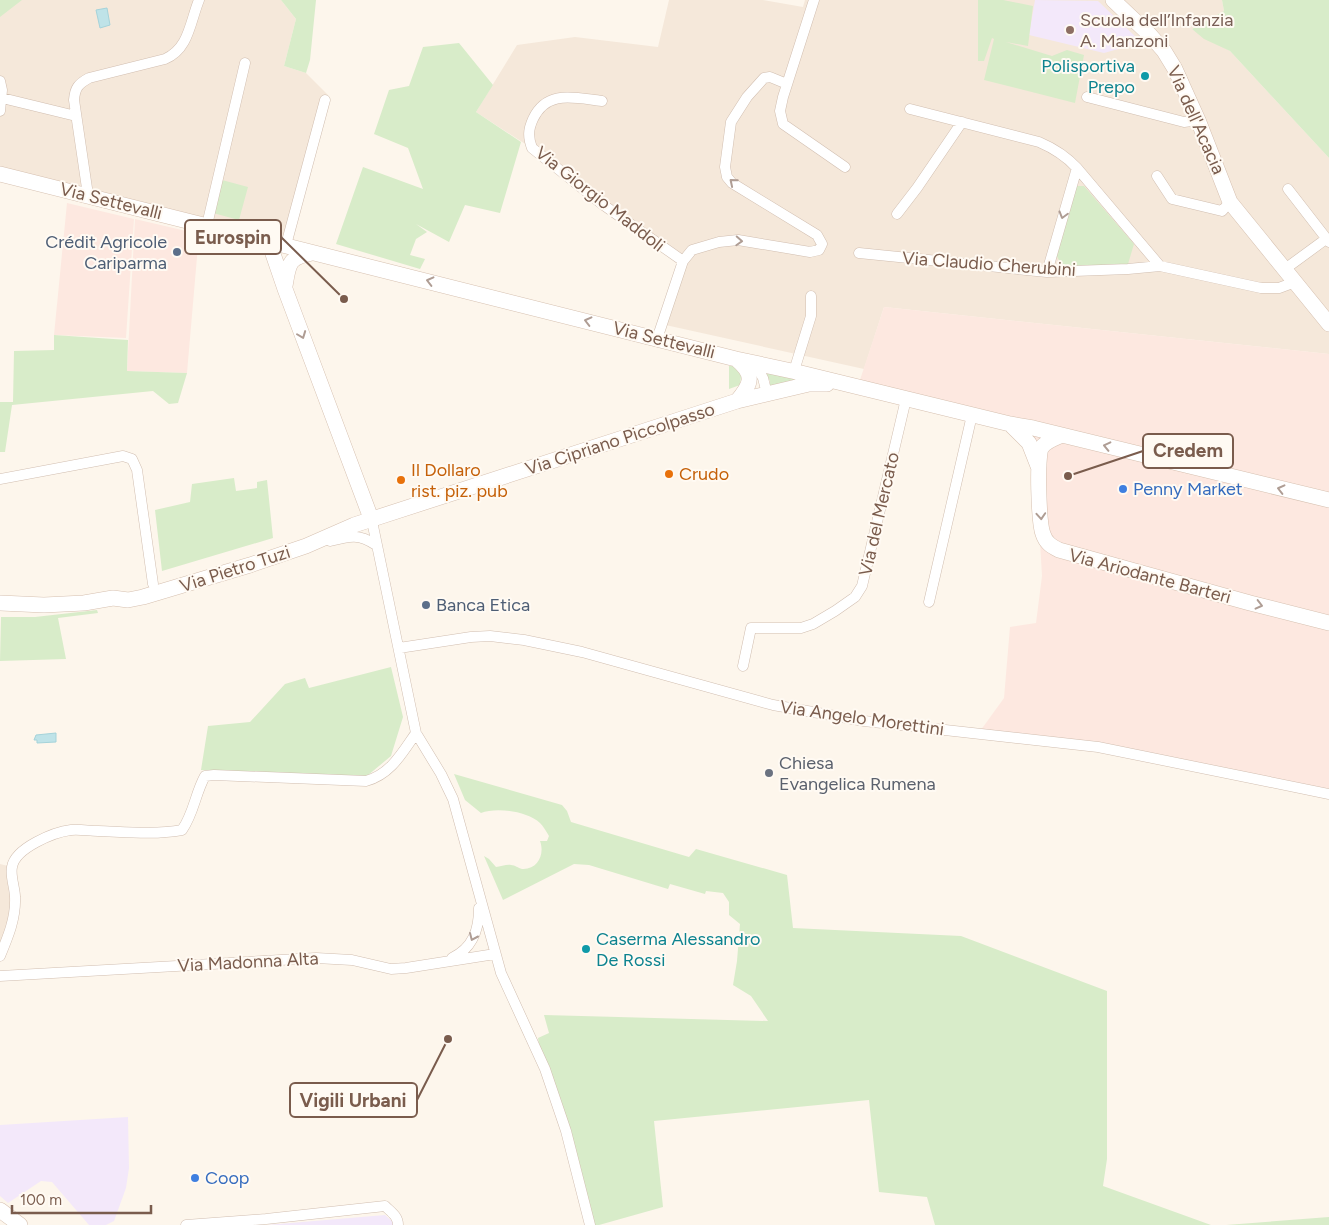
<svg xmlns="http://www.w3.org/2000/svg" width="1329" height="1225" font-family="Figtree,sans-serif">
  <rect width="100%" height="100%" fill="#fdf6ec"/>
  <path fill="#f5e8da" d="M0 0H281L296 19 284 66 306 73 328 95 286 245 0 175Z
    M669 0H763L803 7 805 0H1222L1224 11 1192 29 1230 51 1329 158V354L884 307 864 369 661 324 682 261 539 153 476 112 517 45 575 37 658 47Z
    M0 864 12 867 15 895 0 956Z"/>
  <path fill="#fde8e0" d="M67 203 134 219 126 338 54 335Z
    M135 219 199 234 187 373 127 371Z
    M884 307 1329 354V790L1098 747 978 734 1004 698 1010 627 1036 623 1042 576 1037 491 1021 424 859 383Z"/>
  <path fill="#f3e8fa" d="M1035 0 1098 1 1138 39 1136 44 1104 53 1029 35Z
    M128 1117 129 1168 126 1188 114 1221 106 1225H89L52 1182 41 1181 8 1203 0 1196V1125Z
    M385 1215 393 1222V1225H267Z"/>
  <path fill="#d8ecc9" d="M0 0H22L0 17Z
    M281 0H316L310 60 306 73 284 66 296 19Z
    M978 0H1003L1033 6 1028 46 1006 42 1052 56 1067 50 1084 55 1075 103 984 80 994 39 992 38 984 61H978Z
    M1222 0H1329V158L1230 51 1204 39 1192 29 1224 11Z
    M459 43 493 85 476 112 521 142 500 213 465 205 449 242 416 224 427 232 416 239 410 255 425 259 420 269 336 244 363 167 423 189 408 148 374 134 389 90 409 86 423 47Z
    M222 180 248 187 239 220 213 213Z
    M1075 186H1084L1134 244 1128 264 1063 267 1056 255Z
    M54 335 128 340 127 371 187 373 178 403 169 404 153 391 12 405 5 452H0V402H13L14 351 54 350Z
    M729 366H736L740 369 741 377 740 385 729 389Z
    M761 367 797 376 796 381 770 389V381Z
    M234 478 236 491 257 488V482L267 480 273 538 162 571 155 510 190 502 192 484Z
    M97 610 98 613 58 618 66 659 0 661 1 617H35Z
    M391 667 403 717 391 756 367 776 355 778 201 770 208 726 250 722 285 684 305 678 309 688Z
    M454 774 562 805 567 811 571 822 689 857 696 849 787 875 793 928 961 936 1107 991V1159L1103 1186 1211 1225H935L927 1197 879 1192 869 1100 654 1121 663 1207 599 1225H590L541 1060 538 1038 549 1033 544 1015 768 1021 751 996 733 985 737 961 740 924 729 915V902L723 893 706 891 705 894 670 884 668 889 589 865 574 864 503 900 484 856 489 859 496 867C500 867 507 864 511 865 515 865 518 868 522 869 538 870 545 854 540 841H547L549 836C546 831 543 826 540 823 527 811 496 807 481 813L465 800Z
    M1329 1217V1225H1226Z"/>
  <path fill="#bfe3e8" stroke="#a5d3da" d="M107 8 110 25 100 28 96 10Z
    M56 733V742L37 743V740H34L36 735Z"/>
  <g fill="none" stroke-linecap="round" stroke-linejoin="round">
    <g stroke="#d1beb0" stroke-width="11">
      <path id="street" d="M814 0 783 97 780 111 783 124 845 167
        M0 81 2 90 0 111
        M1087 97 1184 122 1198 120
        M2 98 76 116
        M602 101C575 98 547 89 533 119 528 130 528 137 532 148L602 204 683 261
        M910 109 1039 142C1053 148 1066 156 1077 168L1160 266
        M1157 176 1172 199 1222 211 1230 202
        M1288 189 1329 242
        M88 195 74 100C75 88 78 84 89 78L165 59C189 49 190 22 199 0
        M897 214 917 188 962 122
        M207 225 245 63
        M286 245 325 100
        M859 253 1047 272 1128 269 1160 266 1261 288H1279L1295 282
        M1285 269 1326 239
        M1047 272 1077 168
        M657 339 683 261 692 250 719 242 738 240 810 252 819 250 822 244 817 235 732 183 727 177 725 167 731 122 747 97 764 78 770 77 787 84
        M754 363 763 378 767 394
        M794 371 811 316V296
        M0 479 123 456 132 459 137 470 153 584
        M372 521 416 733 441 774 453 799 501 973 545 1069 566 1131 590 1225
        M330 541C349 536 359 533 376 545
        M929 602 972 415
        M399 648 471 637 490 636 524 640 582 652 773 705 864 721 1098 747 1329 794
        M743 666 751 628H801L813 624 835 611 855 597 862 586 906 399
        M0 956C8 937 16 918 15 897 15 888 10 876 12 867 15 848 54 832 71 830 80 829 89 831 98 831 126 832 154 835 182 830 194 813 195 794 205 776L214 775 366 781C391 774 402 753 416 733
        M452 958C473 948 479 930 479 908
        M0 976 316 958 352 960 391 969 406 968 495 954
        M186 1225 266 1219 385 1206C391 1212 398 1216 398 1225"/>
    </g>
    <g stroke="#d6c0b0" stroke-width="16">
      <path id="secondary" d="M1113 0 1150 35 1164 51 1175 69 1198 120 1230 202 1329 324
        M0 174 736 359 801 373 1010 424 1033 428 1329 500
        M263 239 272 251 285 289 372 521
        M285 286C289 263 288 258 312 253
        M736 359C755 375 752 383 737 401
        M1010 424 1029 443 1038 466
        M1062 435C1056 438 1046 441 1042 447 1036 455 1039 524 1043 534 1046 543 1051 546 1059 550L1250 603 1329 623
        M0 603 44 605 84 603 113 598 128 600 143 597 250 565 306 546 354 525 737 401 809 384H827
        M0 1210 20 1225"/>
    </g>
    <use href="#street" stroke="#fff" stroke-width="10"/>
    <use href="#secondary" stroke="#fff" stroke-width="15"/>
  </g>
  <defs><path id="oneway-chevron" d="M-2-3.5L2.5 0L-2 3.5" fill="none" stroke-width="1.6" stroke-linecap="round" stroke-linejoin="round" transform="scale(1.25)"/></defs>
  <g stroke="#af9d94">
    <use href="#oneway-chevron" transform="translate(733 182) rotate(-140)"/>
    <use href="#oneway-chevron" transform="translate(1063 215) rotate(106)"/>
    <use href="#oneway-chevron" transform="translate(739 241) rotate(3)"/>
    <use href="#oneway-chevron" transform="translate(430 281) rotate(-166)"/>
    <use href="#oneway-chevron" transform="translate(588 321) rotate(-166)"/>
    <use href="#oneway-chevron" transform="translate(302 335) rotate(69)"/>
    <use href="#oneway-chevron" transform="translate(1107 446) rotate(-167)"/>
    <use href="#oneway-chevron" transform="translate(1281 489) rotate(-166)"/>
    <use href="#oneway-chevron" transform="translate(1041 516) rotate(86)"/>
    <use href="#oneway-chevron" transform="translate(1259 605) rotate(14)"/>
    <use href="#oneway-chevron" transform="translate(473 937) rotate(114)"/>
  </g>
  <circle fill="#8d6e63" stroke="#fffaf3" stroke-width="2" cx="1070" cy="30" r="5"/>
  <g fill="#0f9aa8" stroke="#fffaf3" stroke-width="2">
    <circle cx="1145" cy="76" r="5"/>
    <circle cx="586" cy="949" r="5"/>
  </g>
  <g fill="#5c6f8a" stroke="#fffaf3" stroke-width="2">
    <circle cx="177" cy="252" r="5"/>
    <circle cx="426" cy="605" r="5"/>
  </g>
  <g fill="#e8710a" stroke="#fffaf3" stroke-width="2">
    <circle cx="669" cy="474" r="5"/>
    <circle cx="401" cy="480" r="5"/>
  </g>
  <g fill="#3f7fe0" stroke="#fffaf3" stroke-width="2">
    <circle cx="1123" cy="489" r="5"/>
    <circle cx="195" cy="1178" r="5"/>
  </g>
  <circle fill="#6b7280" stroke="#fffaf3" stroke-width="2" cx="769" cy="773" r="5"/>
  <g text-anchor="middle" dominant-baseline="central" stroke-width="4" stroke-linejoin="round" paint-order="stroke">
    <g font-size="18" fill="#785e54" stroke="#fffaf3" text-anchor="start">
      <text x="1080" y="20">Scuola dell’Infanzia<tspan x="1080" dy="21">A. Manzoni</tspan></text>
    </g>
    <g font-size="18" fill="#0d838f" stroke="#fffaf3" text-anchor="end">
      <text x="1135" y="66">Polisportiva<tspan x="1135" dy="21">Prepo</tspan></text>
      <text x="596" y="939" text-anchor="start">Caserma Alessandro<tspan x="596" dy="21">De Rossi</tspan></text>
    </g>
    <g font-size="18" fill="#7a5c4d" stroke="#fffaf3">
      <text transform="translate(1196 120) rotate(66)">Via dell'Acacia</text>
      <text transform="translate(600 199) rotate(38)">Via Giorgio Maddoli</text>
      <text transform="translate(111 201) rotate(14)">Via Settevalli</text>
      <text transform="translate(989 264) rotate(4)">Via Claudio Cherubini</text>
      <text transform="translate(664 340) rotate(14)">Via Settevalli</text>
      <text transform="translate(620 439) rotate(-18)">Via Cipriano Piccolpasso</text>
      <text transform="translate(879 514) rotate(-77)">Via del Mercato</text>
      <text transform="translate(235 569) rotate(-18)">Via Pietro Tuzi</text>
      <text transform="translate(1150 576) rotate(15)">Via Ariodante Barteri</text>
      <text transform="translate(862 718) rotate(8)">Via Angelo Morettini</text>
      <text transform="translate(248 962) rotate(-3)">Via Madonna Alta</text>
    </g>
    <g font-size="18" fill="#4e5e75" stroke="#fffaf3" text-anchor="end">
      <text x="167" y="242">Crédit Agricole<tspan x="167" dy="21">Cariparma</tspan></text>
      <text x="436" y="605" text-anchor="start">Banca Etica</text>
    </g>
    <g font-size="18" fill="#c56008" stroke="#fffaf3" text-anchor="start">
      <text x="411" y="470">Il Dollaro<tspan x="411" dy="21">rist. piz. pub</tspan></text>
      <text x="679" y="474">Crudo</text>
    </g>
    <g font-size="18" fill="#366cbe" stroke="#fffaf3" text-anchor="start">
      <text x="1133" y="489">Penny Market</text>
      <text x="205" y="1178">Coop</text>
    </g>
    <g font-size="18" fill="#5b616d" stroke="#fffaf3" text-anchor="start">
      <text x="779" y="763">Chiesa<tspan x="779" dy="21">Evangelica Rumena</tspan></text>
    </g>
  </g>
  <path fill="none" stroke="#7a5c4d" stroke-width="2" d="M344 299L281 237M1068 476L1143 451M448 1039L417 1100"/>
  <g fill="#7a5c4d" stroke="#fffaf3" stroke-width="2">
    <circle cx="344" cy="299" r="5"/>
    <circle cx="1068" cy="476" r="5"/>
    <circle cx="448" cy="1039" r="5"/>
  </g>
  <g fill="#fffaf3" stroke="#7a5c4d" stroke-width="2">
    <rect x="185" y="220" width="96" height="34" rx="5"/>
    <rect x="1143" y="434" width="90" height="34" rx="5"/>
    <rect x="290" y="1083" width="127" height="34" rx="5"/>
  </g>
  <g font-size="19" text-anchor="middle" font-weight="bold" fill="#7a5c4d">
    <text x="233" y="244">Eurospin</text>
    <text x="1188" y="457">Credem</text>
    <text x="353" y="1107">Vigili Urbani</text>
  </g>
  <path d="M12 1205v8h139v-8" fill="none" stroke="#7a5c4d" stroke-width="2.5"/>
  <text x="20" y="1205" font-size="15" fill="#7a5c4d" stroke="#fffaf3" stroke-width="4" paint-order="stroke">100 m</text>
</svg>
